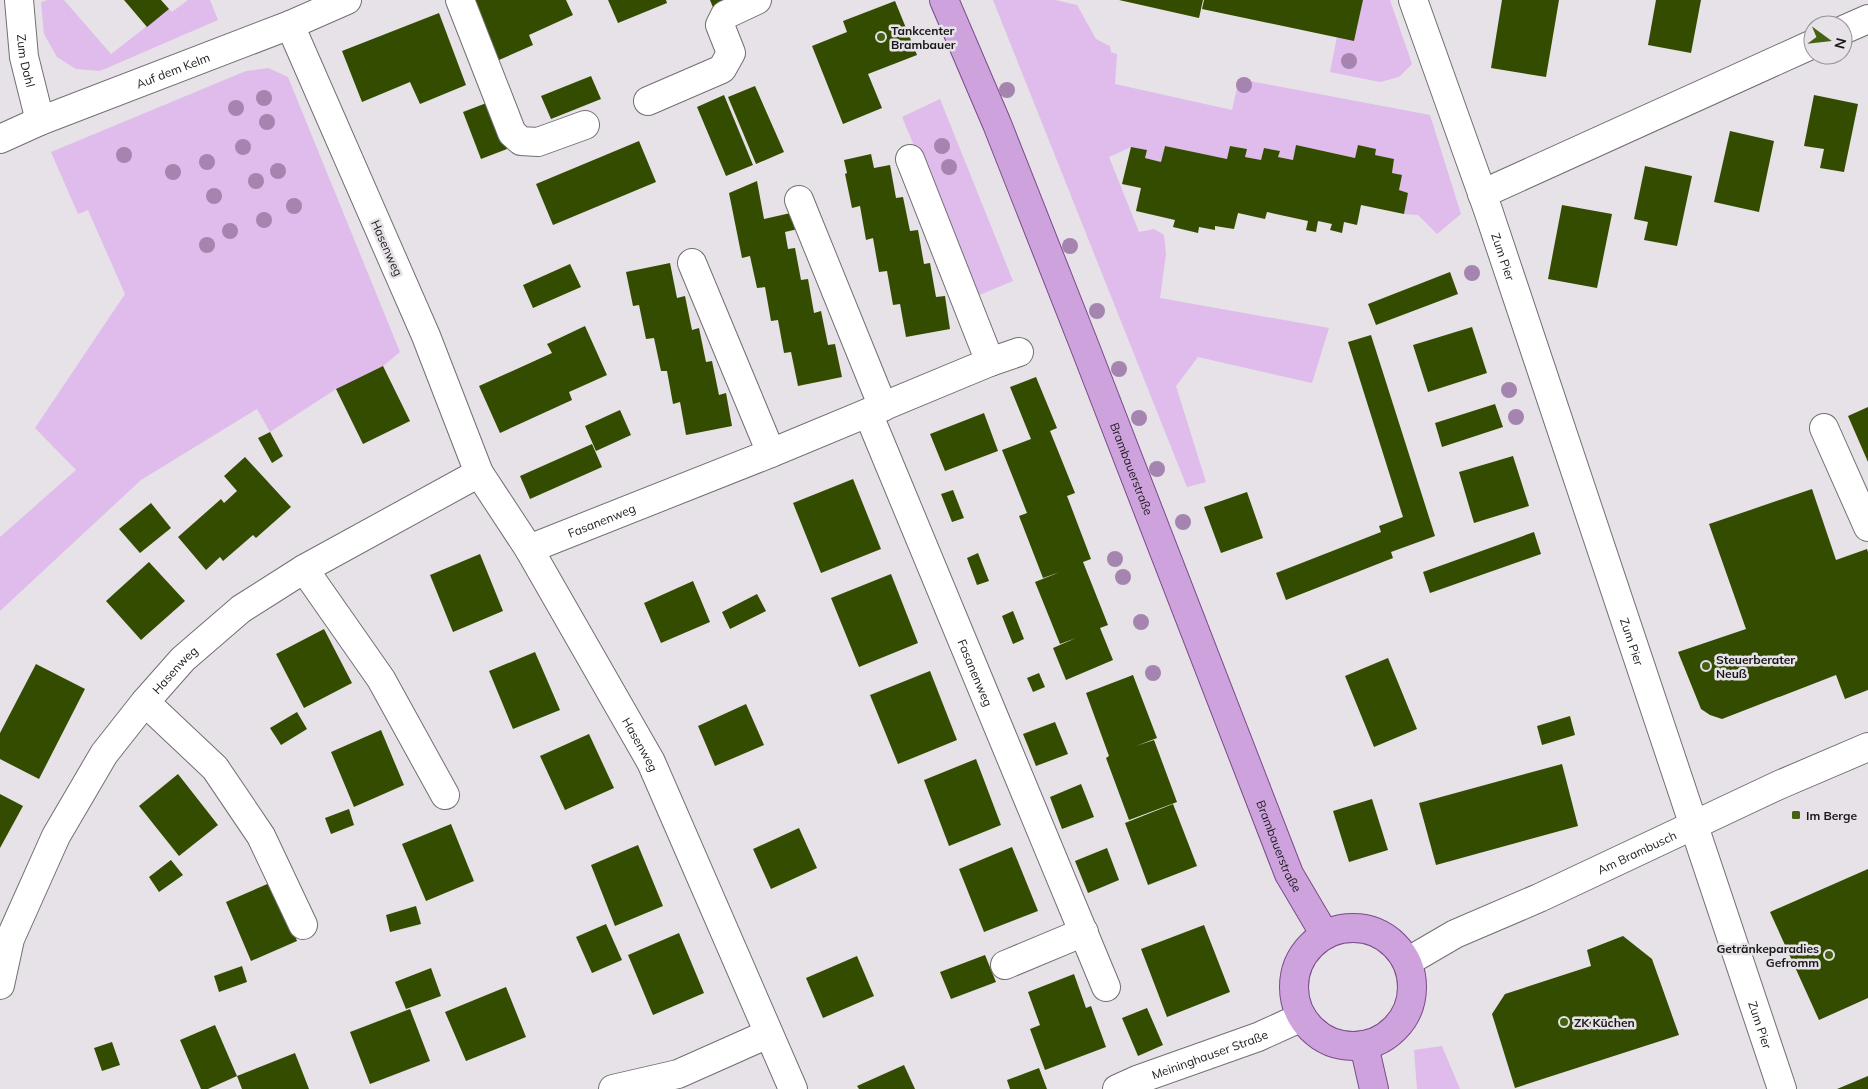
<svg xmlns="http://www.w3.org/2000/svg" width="1868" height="1089" font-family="Mulish,sans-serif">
  <rect width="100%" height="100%" fill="#e6e2e7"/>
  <path fill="#dfbceb" d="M48 0H64L111 54 169 9 172 12 188 0H210L218 20 100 71 76 69 57 57 44 34 41 2Z
    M993 0H1055L1077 5 1096 39 1110 46 1111 52 1117 54 1115 84 1232 110 1239 79 1430 115 1461 214 1437 234 1418 215 1404 214 1408 193 1399 190 1402 175 1392 173 1394 159 1375 155V149L1358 145 1355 158 1296 145 1293 160 1278 157 1279 151 1264 148 1261 160 1245 157 1247 149 1231 146 1227 159 1165 146 1161 162 1145 158 1147 150 1131 147 1109 157 1139 232 1154 229 1164 235 1166 254 1160 298 1329 328 1312 383 1198 357 1176 386 1206 482 1187 487Z
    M1363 0H1390L1412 64 1399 77 1380 82 1330 72 1337 37 1354 40Z
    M268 68 288 77 400 352 383 366 336 389 270 432 257 409 141 480 0 611V537L76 470 35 428 125 294 88 210 78 214 51 152 246 71Z
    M940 99 1013 281 977 296 902 117Z
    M1442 1046 1460 1089H1417L1414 1050Z"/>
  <path fill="#334c00" d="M124 0H161L169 9 147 27Z
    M473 0H566L573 15 529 35 533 45 499 60Z
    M608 0H666L667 3 618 23Z
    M710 0H739L714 10Z
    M1119 0H1203L1199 18Z
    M1204 0H1363L1354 41 1202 9Z
    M1502 0H1559L1546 77 1491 68Z
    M1656 0H1701L1691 53 1648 45Z
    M895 1 917 55 868 74 882 108 843 124 812 46 847 32 843 21Z
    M439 13 466 85 420 104 410 82 362 102 342 51Z
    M591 76 601 99 551 119 541 96Z
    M755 86 784 152 756 164 728 97Z
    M724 95 753 165 726 176 697 107Z
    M1814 95 1858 104 1844 172 1820 168 1824 149 1804 146Z
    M489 102 507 149 481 159 463 112Z
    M1730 131 1774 141 1759 212 1714 202Z
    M639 141 656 182 553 225 536 184Z
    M1296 145 1355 158 1358 145 1376 149 1375 155 1394 159 1392 173 1402 175 1399 190 1408 193 1404 214 1361 205 1357 225 1344 222 1342 233 1330 230 1332 224 1318 221 1316 232 1306 230 1308 221 1267 212 1265 219 1238 213 1234 229 1215 226V230L1199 227 1198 233 1173 227 1175 220 1136 211 1141 188 1122 184 1131 147 1147 150 1145 158 1161 162 1165 146 1227 159 1230 146 1247 149 1245 157 1261 160 1264 148 1280 151 1278 157 1293 160Z
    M871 154 874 168 890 165 896 198 903 197 910 231 918 230 924 264 930 263 936 297 945 296 950 329 906 337 900 304 893 305 887 271 879 272 873 238 866 240 860 206 852 208 845 174 847 173 844 160Z
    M1645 166 1692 176 1677 246 1644 240 1648 222 1634 219Z
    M757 181 764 219 795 212 798 229 785 232 788 249 795 248 801 280 808 279 814 313 821 311 828 345 835 344 842 377 798 386 791 352 784 353 778 320 771 321 765 287 757 288 750 256 742 258 729 193Z
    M1562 205 1612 214 1597 288 1548 279Z
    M670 263 677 298 685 296 692 330 699 328 706 362 712 361 719 395 726 393 732 426 686 435 680 402 673 404 667 371H661L654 338 646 339 639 305 633 306 626 272Z
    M570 264 581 287 533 308 523 285Z
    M1450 272 1458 294 1376 325 1368 304Z
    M585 326 607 375 569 392 572 400 500 433 479 386 552 353 547 344Z
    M1472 327 1487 373 1428 392 1413 345Z
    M1371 335 1435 536 1391 552 1393 558 1286 600 1276 573 1381 532 1379 526 1403 517 1348 342Z
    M383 366 410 421 363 444 336 389Z
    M1036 377 1057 428 1050 431 1075 493 1067 496 1091 559 1083 562 1108 625 1100 628 1113 660 1066 680 1053 648 1076 638 1060 644 1035 582 1060 572 1043 578 1019 516 1027 513 1002 450 1031 439 1010 387Z
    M1495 404 1503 427 1442 447 1435 423Z
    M1868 407V462L1848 416Z
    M620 410 631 435 596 451 585 426Z
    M984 413 998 451 945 471 930 434Z
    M270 432 283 456 272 463 258 438Z
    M592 444 602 467 530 499 520 476Z
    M1513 456 1529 506 1474 523 1459 472Z
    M245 457 291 507 256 538 253 535 223 561 220 557 206 570 178 537 221 499 224 503 237 491 224 476Z
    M853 479 881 549 821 573 793 503Z
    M1812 489 1836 560 1867 549 1868 552V690L1845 699 1836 675 1722 719 1710 715 1701 709 1678 652 1746 629 1709 524Z
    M953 490 964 518 952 522 941 494Z
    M1247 492 1263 538 1221 553 1204 507Z
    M151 503 171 528 140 553 119 529Z
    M1534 532 1541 554 1430 593 1423 572Z
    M978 553 989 581 977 585 967 558Z
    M480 554 503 611 453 632 430 575Z
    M149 562 185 601 141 640 106 601Z
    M891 574 918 643 859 667 831 598Z
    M693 581 710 622 661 643 644 603Z
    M757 594 766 611 730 629 722 612Z
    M1013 611 1024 639 1013 644 1002 616Z
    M324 629 352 683 304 708 276 654Z
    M535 652 560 710 513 729 489 671Z
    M1388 658 1417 729 1374 747 1345 676Z
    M36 664 85 689 39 779 0 759V733Z
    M930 671 957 740 898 764 870 695Z
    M1039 673 1045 687 1033 692 1027 678Z
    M1133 675 1157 738 1136 746 1154 740 1177 802 1129 820 1106 758 1109 756 1086 693Z
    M746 704 764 745 715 766 698 726Z
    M297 712 307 729 281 745 270 728Z
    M1570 716 1575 735 1542 745 1537 726Z
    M1055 722 1068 754 1036 766 1023 734Z
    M381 730 404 785 354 807 331 752Z
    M589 734 614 788 565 810 540 756Z
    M976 759 1001 825 949 846 924 780Z
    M1562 764 1578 826 1436 865 1419 803Z
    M178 774 218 825 179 856 139 806Z
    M1081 784 1094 817 1062 829 1050 797Z
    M0 794 23 806 0 848Z
    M1372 799 1388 850 1349 862 1333 811Z
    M1173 804 1197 866 1148 885 1125 823Z
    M349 809 354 825 331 834 325 818Z
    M451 824 474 881 426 901 402 844Z
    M799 828 817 868 771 889 753 849Z
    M638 845 663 906 615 926 591 865Z
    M1012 847 1038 911 984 932 959 869Z
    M1107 848 1119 880 1088 893 1075 861Z
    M171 860 183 875 159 892 149 877Z
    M1868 869V998L1819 1020 1770 912Z
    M272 882 297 941 251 961 226 902Z
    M416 906 421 924 390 932 386 915Z
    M606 924 622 960 592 973 576 937Z
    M1204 925 1230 992 1167 1017 1141 949Z
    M679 933 704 993 653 1015 628 955Z
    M1623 936 1652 959 1679 1035 1515 1088 1492 1014 1505 994 1591 966 1587 950Z
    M985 955 996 982 951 999 940 972Z
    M857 956 874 996 823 1018 806 978Z
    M242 966 247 982 219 992 214 976Z
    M431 968 441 996 406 1009 395 982Z
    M1074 974 1086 1008 1091 1006 1106 1047 1045 1070 1030 1029 1040 1025 1028 992Z
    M506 987 526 1037 466 1061 445 1012Z
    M1147 1008 1163 1045 1138 1056 1122 1018Z
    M410 1009 430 1061 370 1084 350 1032Z
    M215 1025 237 1076 208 1089H201L180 1040Z
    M112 1042 120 1065 102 1071 94 1048Z
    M295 1053 309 1089H242L237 1076Z
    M904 1065 915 1089H859L857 1086Z
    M1039 1068 1047 1089H1010L1007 1080Z
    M1868 1076V1089H1837Z"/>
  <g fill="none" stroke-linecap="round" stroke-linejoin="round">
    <g stroke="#726f73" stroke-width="30">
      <g id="minor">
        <path id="s1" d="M19 0 24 57 40 121"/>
        <path d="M460 0 512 133 521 141 538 142 585 125"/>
        <path id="s2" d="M1413 0 1488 210 1782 1089"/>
        <path d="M1843 30 1868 19"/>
        <path d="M648 101 722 69 731 53 720 25 725 15 757 0"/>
        <path id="s3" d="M0 139 40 121 290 25 347 0"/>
        <path d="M910 159 990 362"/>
        <path d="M1482 194 1813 44"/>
        <path d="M799 200 883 407"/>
        <path d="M692 263 771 453"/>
        <path id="s4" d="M868 413 1106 987"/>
        <path d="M1824 428 1868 527"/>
        <path id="s5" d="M479 473 529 549 651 762 793 1089"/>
        <path id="s6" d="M529 549 771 453 990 362 1019 352"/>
        <path d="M304 569 381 679 445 795"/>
        <path d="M145 702 215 768 261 836 303 925"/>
        <path id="s7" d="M1407 962 1455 934 1539 898 1779 785 1868 747"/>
        <path d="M1005 965 1084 932"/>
        <path id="s8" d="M0 985 10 939 56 836 104 754 145 702 183 659 241 609 304 569 479 473 426 336 290 25"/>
        <path d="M613 1089 678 1074 768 1034"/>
        <path id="s9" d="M1117 1089 1137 1080 1258 1037 1302 1017"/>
      </g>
    </g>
    <g stroke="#7a4b8a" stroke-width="30">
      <g id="major">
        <path id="s10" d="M944 0 997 124 1083 342 1289 874 1325 935"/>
        <circle cx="1353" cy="987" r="59"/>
        <path d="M1364 1045 1374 1089"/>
      </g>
    </g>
    <use href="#minor" stroke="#fff" stroke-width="28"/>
    <use href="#major" stroke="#cea3dd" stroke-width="28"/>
  </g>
  <g fill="#a584af">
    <circle cx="1349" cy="61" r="8"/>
    <circle cx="1244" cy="85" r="8"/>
    <circle cx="1007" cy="90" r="8"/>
    <circle cx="264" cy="98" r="8"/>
    <circle cx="236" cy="108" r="8"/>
    <circle cx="267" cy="122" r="8"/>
    <circle cx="942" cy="146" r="8"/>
    <circle cx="243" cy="147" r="8"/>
    <circle cx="124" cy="155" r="8"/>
    <circle cx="207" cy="162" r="8"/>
    <circle cx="949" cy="167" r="8"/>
    <circle cx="278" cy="171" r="8"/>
    <circle cx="173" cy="172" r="8"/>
    <circle cx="256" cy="181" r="8"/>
    <circle cx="214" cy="196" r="8"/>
    <circle cx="294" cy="206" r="8"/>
    <circle cx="264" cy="220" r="8"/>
    <circle cx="230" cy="231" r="8"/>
    <circle cx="207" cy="245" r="8"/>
    <circle cx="1070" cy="246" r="8"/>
    <circle cx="1472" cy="273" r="8"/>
    <circle cx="1097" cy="311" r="8"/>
    <circle cx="1119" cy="369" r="8"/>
    <circle cx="1509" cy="390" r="8"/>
    <circle cx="1516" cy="417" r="8"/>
    <circle cx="1139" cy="418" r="8"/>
    <circle cx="1157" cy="469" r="8"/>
    <circle cx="1183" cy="522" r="8"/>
    <circle cx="1115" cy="559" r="8"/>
    <circle cx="1123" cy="577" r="8"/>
    <circle cx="1141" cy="622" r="8"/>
    <circle cx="1153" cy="673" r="8"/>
  </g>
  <g fill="#456112" stroke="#e6e2e7" stroke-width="2">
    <circle cx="881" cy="37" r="5"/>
    <circle cx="1706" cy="666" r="5"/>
    <rect x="1791" y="810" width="10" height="10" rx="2.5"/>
    <circle cx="1829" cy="955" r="5"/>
    <circle cx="1564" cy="1022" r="5"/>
  </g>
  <g text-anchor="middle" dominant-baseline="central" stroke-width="5" stroke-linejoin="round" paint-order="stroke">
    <g font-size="12" font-weight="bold" fill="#1a191a" stroke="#e6e2e7" text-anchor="start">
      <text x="891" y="30">Tankcenter<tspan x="891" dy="14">Brambauer</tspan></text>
      <text x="1716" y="659">Steuerberater<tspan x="1716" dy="14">Neuß</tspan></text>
      <text x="1806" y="815">Im Berge</text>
      <text x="1819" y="948" text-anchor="end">Getränkeparadies<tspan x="1819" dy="14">Gefromm</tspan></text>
      <text x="1574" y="1022">ZK Küchen</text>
    </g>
    <g font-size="12" fill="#1a191a" stroke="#e6e2e7">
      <text stroke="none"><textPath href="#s1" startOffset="61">Zum Dahl</textPath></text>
      <text stroke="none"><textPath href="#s3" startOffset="186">Auf dem Kelm</textPath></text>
      <text transform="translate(387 248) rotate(66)">Hasenweg</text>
      <text stroke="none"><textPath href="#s2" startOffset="272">Zum Pier</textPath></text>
      <text stroke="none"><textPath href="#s10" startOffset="505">Brambauerstraße</textPath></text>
      <text stroke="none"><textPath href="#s6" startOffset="78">Fasanenweg</textPath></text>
      <text stroke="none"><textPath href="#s2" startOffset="678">Zum Pier</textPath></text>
      <text stroke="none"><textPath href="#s8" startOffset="365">Hasenweg</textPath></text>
      <text stroke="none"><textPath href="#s4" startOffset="281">Fasanenweg</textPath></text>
      <text stroke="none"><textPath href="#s5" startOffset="316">Hasenweg</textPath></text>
      <text stroke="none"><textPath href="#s10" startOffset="910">Brambauerstraße</textPath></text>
      <text stroke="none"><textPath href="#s7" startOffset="255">Am Brambusch</textPath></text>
      <text stroke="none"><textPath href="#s2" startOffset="1082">Zum Pier</textPath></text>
      <text stroke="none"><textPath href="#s9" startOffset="99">Meininghauser Straße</textPath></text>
    </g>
  </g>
  <g transform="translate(1828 40) rotate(105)"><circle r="24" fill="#e6e2e7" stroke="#949295"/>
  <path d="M0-4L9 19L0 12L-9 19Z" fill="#456112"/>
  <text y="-8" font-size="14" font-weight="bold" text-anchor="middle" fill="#1a191a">N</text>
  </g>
</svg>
